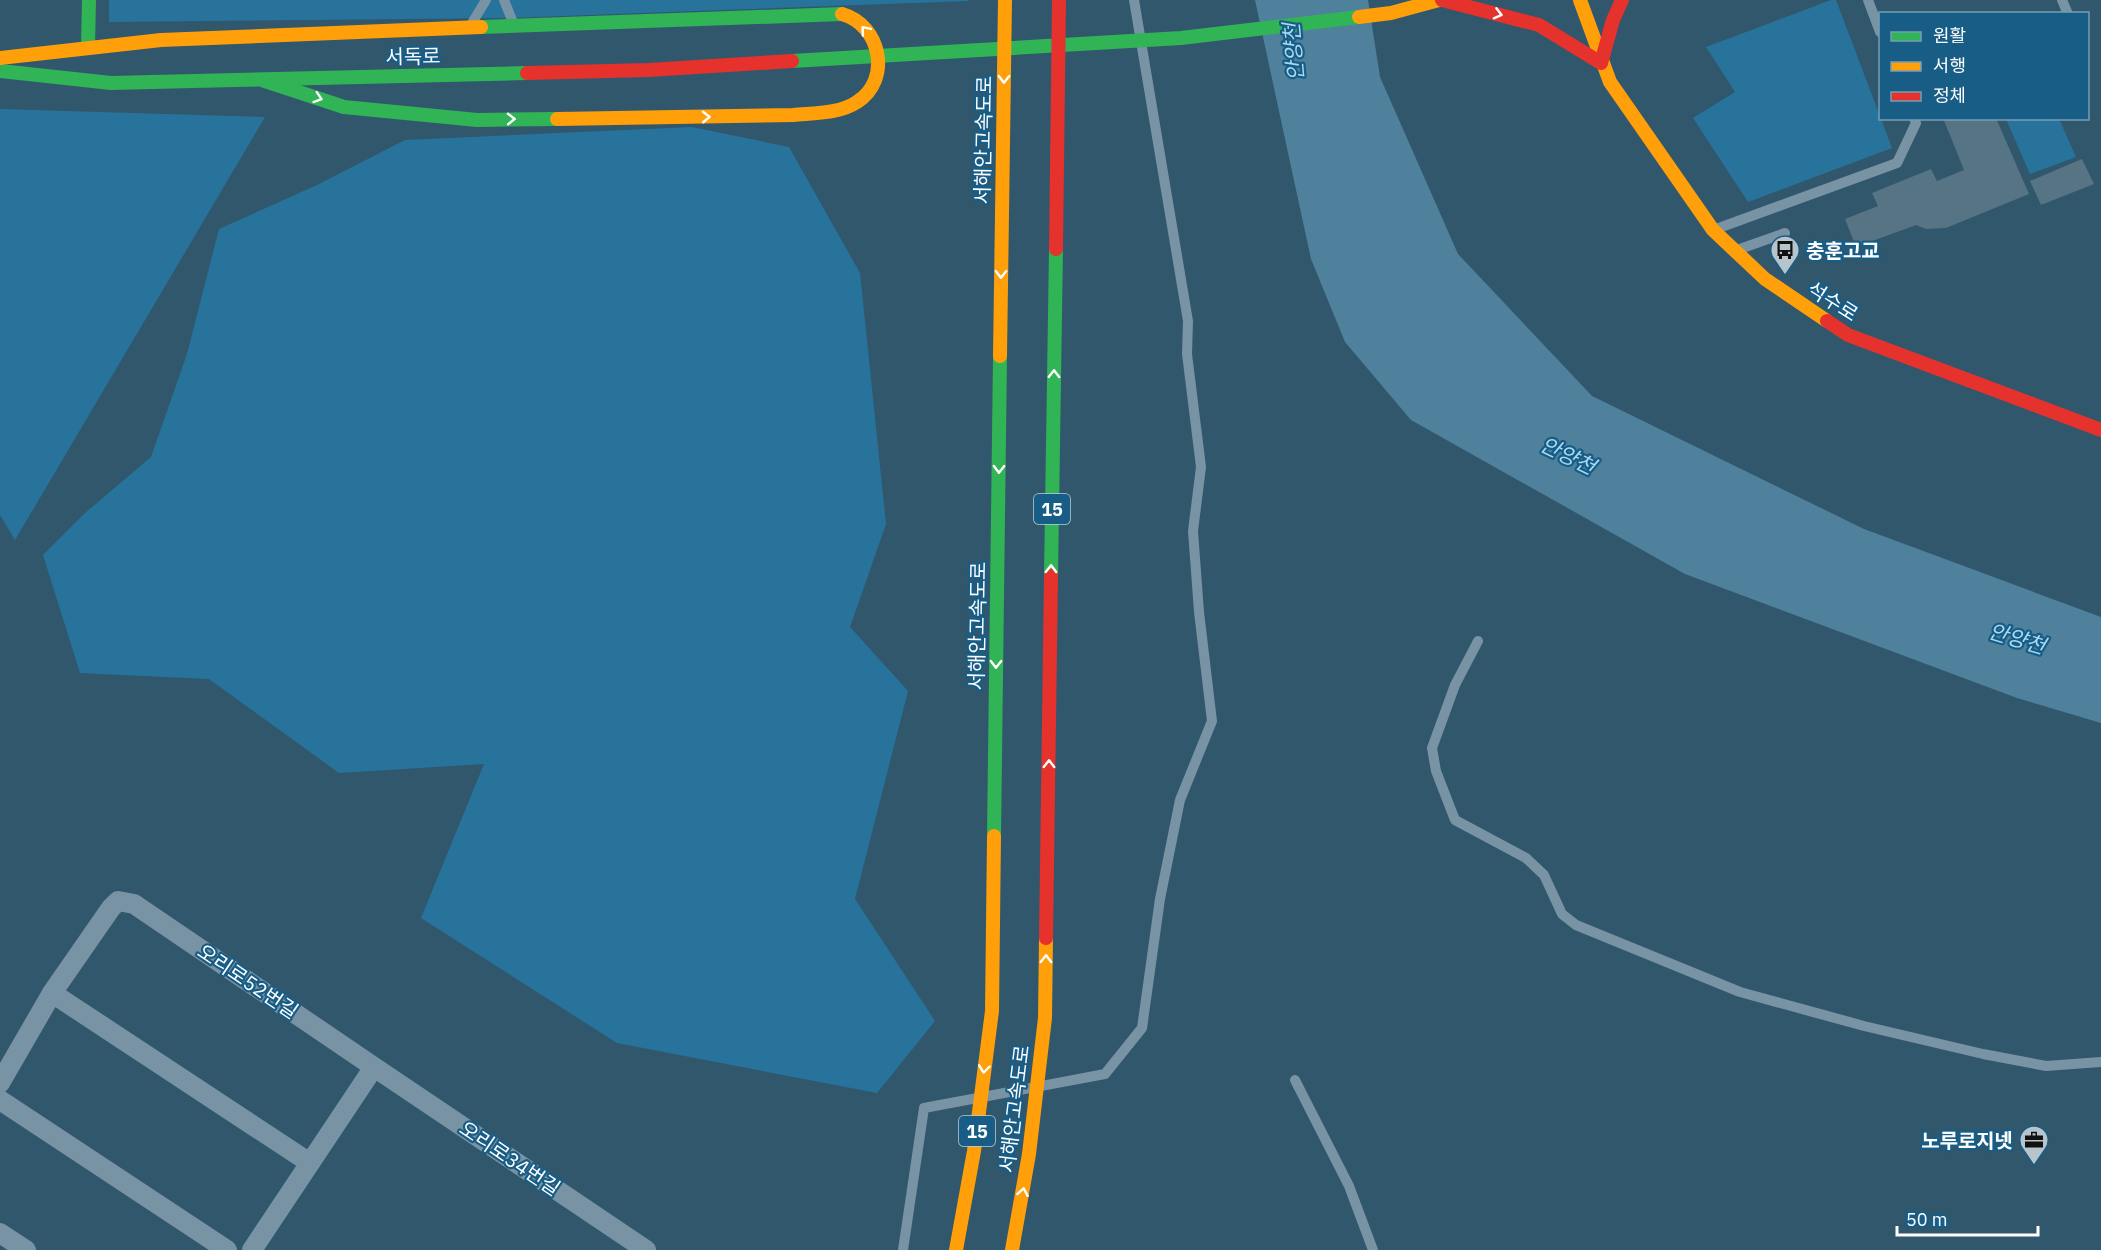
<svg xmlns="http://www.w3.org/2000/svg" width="2101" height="1250" font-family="'IBM Plex Sans','Noto Sans KR',sans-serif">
  <rect width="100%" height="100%" fill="#31576d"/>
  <path fill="#28739c" d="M109 0H968V1L505 18 109 22Z
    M1831 0H1836L1892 148 1748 202 1693 118 1735 92 1706 47Z
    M0 109 265 117 15 540 0 515Z
    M2006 119H2059L2076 157 2030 174Z
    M692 127 789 147 860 273 886 524 850 627 908 691 855 899 935 1021 877 1093 617 1043 421 918 484 764 339 773 209 679 80 673 43 555 85 513 151 457 187 354 219 229 317 185 405 140Z"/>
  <path fill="#4f809c" d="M1255 0H1368L1380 77 1458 254 1592 396 1864 529 2101 617V723L2017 698 1685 574 1411 420 1345 342 1311 259Z"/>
  <path fill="#577485" d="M1943 118H1996L2029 194 1946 228 1926 229 1916 225 1856 247 1845 219 1878 206 1872 193 1931 169 1937 181 1964 170Z
    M2082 159 2094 184 2041 205 2030 181Z"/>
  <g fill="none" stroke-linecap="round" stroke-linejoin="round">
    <path stroke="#7893a3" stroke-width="10" d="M504 0 514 25
      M1868 0 1880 32
      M2062 0 2068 14
      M472 23 486 0
      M1716 229 1897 163 1916 123 1914 118
      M1737 250 1785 233
      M1478 641 1455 685 1432 748 1436 771 1455 820 1526 858 1544 875 1562 914 1576 925 1740 992 1864 1026 1983 1054 2046 1066 2101 1062
      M1295 1080 1349 1186 1373 1250
      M903 1250 924 1108 1105 1074 1142 1028 1160 899 1180 800 1212 721 1199 612 1193 531 1201 467 1187 354 1188 321 1134 0"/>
    <path stroke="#7893a3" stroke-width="20" d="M52 993 310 1163
      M374 1067 646 1250
      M0 1083 52 993 111 908 118 901 134 904 374 1067 252 1250
      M0 1100 227 1250
      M0 1233 26 1250"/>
    <path stroke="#30b455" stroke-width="14" d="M481 27 842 14
      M88 46 89 0
      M792 61 1181 38 1359 17
      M0 71 111 83 527 73
      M262 80 344 107 477 120 557 119
      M1051 576 1056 249
      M994 836 1000 356"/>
    <path stroke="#ff9f0a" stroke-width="14" d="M1580 0 1610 82 1713 230 1765 279 1827 321
      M1359 17 1391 13 1439 0
      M0 58 161 40 481 27
      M557 119 793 115C814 113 839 114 857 102 892 80 881 25 842 14
      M1000 356 1005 0
      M956 1250 974 1151 992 1011 994 836
      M1012 1250 1029 1154 1045 1018 1046 938"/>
    <path stroke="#e5322d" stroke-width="14" d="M1442 0 1539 25 1601 63 1613 20 1622 0
      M527 73 649 70 792 61
      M1056 249 1059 0
      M1827 321 1848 335 2101 430
      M1046 938 1051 576"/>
  </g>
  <defs><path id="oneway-chevron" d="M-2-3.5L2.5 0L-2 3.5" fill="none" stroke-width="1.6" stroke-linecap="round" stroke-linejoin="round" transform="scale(1.5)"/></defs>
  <g stroke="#fff">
    <use href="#oneway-chevron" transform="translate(1498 14) rotate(14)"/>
    <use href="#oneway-chevron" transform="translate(865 30) rotate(-130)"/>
    <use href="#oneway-chevron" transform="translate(1004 79) rotate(91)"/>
    <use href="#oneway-chevron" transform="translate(318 98) rotate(18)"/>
    <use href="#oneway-chevron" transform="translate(706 117) rotate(-1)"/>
    <use href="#oneway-chevron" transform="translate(511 119) rotate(-1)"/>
    <use href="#oneway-chevron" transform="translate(1001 274) rotate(91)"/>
    <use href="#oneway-chevron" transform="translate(1054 374) rotate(-89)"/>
    <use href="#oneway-chevron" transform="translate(999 469) rotate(91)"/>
    <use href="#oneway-chevron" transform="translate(1051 569) rotate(-89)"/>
    <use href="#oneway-chevron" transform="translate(996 664) rotate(91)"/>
    <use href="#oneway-chevron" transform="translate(1049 764) rotate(-89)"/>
    <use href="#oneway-chevron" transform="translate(1046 959) rotate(-89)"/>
    <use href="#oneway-chevron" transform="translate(984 1069) rotate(97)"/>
    <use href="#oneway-chevron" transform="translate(1023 1192) rotate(-80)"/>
  </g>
  <defs>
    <g id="bus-pin" transform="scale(1.5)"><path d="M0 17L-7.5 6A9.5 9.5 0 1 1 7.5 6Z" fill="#b7c4cc" stroke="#185d86"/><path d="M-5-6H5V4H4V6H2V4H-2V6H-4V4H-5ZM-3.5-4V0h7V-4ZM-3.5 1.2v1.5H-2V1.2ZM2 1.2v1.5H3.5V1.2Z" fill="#111"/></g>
    <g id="office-pin" transform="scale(1.5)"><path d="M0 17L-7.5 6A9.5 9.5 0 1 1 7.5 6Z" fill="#b7c4cc" stroke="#185d86"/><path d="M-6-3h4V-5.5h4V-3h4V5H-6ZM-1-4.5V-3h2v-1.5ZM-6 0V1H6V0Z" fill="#111"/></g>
  </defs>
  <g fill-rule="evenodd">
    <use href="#bus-pin" x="1785" y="250"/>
    <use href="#office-pin" x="2034" y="1140"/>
  </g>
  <g text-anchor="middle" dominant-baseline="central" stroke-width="4.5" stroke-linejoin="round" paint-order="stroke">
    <g fill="#185d86" stroke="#bacedb" stroke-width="1.5">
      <rect x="1034" y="494" width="36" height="30" rx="4.5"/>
      <rect x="959" y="1116" width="36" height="30" rx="4.5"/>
    </g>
    <g font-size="18" font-weight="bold" fill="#fff">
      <text x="1052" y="509">15</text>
      <text x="977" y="1131">15</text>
    </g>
    <g font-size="20" fill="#fff" stroke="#185d86">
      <text transform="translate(413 56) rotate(-1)">서독로</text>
      <text transform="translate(983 140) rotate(-89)">서해안고속도로</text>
      <text transform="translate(1833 301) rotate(32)">석수로</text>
      <text transform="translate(977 626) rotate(-89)">서해안고속도로</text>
      <text transform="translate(248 981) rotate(34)">오리로52번길</text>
      <text transform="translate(1014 1109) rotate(-83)">서해안고속도로</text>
      <text transform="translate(510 1158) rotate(34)">오리로34번길</text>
    </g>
    <g font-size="20" font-weight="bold" fill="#fff" stroke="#185d86" text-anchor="start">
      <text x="1806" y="250">충훈고교</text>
      <text x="2013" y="1140" text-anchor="end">노루로지넷</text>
    </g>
    <g font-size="21" font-style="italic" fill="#a9daf4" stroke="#185d86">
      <text transform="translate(1293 52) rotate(-95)">안양천</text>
      <text transform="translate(1568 455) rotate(26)">안양천</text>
      <text transform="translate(2017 638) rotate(17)">안양천</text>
    </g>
  </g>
  <rect x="1879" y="12" width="210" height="108" fill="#185d86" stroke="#749eb6" stroke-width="1.5"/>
  <rect x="1891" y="32" width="30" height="9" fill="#30b455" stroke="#749eb6" stroke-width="1.5"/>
  <text x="1933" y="42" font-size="18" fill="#ffffff">원활</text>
  <rect x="1891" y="62" width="30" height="9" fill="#ff9f0a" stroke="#749eb6" stroke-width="1.5"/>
  <text x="1933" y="72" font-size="18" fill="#ffffff">서행</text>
  <rect x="1891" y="92" width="30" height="9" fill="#e5322d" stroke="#749eb6" stroke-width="1.5"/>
  <text x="1933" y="102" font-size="18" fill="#ffffff">정체</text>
  <path d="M1897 1226v9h141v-9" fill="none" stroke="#ffffff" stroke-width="3"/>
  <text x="1906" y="1226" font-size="18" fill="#ffffff" stroke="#185d86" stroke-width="4.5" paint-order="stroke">50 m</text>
</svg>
